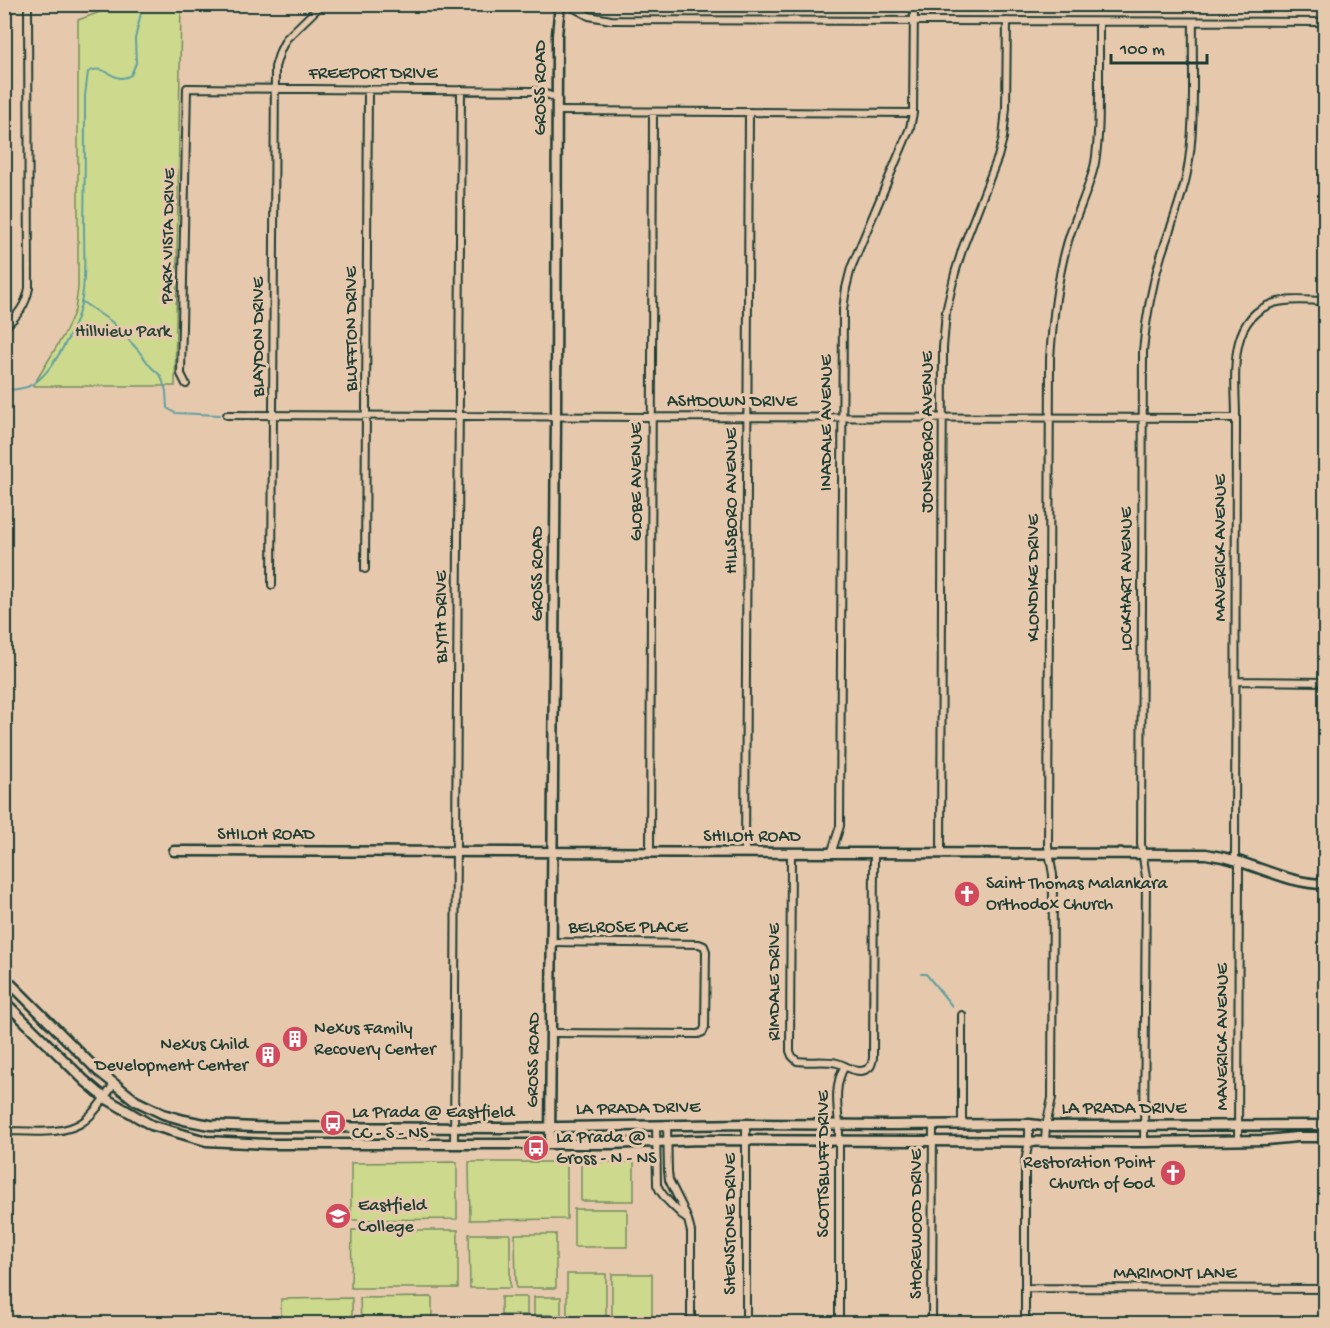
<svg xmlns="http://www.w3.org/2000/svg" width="1330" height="1328" font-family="'Gochi Hand',sans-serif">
  <rect width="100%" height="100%" fill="#e6c9ad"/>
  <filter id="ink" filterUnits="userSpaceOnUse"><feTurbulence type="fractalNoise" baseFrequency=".0167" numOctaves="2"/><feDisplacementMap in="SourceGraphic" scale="12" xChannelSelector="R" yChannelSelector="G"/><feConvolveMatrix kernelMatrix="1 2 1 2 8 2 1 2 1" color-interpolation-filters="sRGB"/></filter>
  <g filter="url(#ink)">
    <path fill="#cdda8d" stroke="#768c60" stroke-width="1.5" d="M122 4 181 5 175 386H33L66 331 75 310 78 288V20Z
      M457 1162V1219L351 1220V1163Z
      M469 1162H567V1219L470 1220Z
      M581 1162H634V1201H581Z
      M574 1209H627V1247H574Z
      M352 1230H458V1288H351Z
      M469 1234H510V1288H470Z
      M515 1234H556V1288H516Z
      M567 1274H606V1323H567Z
      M612 1274H652V1323H612Z
      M432 1297V1323H361L360 1298Z
      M501 1297H527V1315H501Z
      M534 1297H561V1315H534Z
      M352 1298V1323H281V1299Z"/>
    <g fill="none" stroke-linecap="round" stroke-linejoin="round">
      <path stroke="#639fa1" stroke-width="2" d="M81 301 112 322 138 350 151 367 161 376 166 391 167 408 175 413 220 415
        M4 390C12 390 20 389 27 387 51 378 76 327 81 304 86 278 84 251 84 225 85 182 85 139 85 96L88 72C106 62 114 86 131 75L136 63 135 39 143 4
        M921 974H926L952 1006"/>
      <g stroke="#1f3d34" stroke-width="10">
        <path id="street" d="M567 4 589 16 611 20 1326 22
          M557 111 913 113
          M4 327C18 316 26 305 29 288L28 4
          M186 384 181 374 187 88 532 91 540 92 557 98
          M227 415 652 417 1236 418
          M365 569 368 89
          M272 585 275 67 280 51 286 39 322 4
          M1236 681 1326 682
          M650 853 653 112
          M745 853 749 112
          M791 853 790 1051 792 1056 797 1061C810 1063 824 1060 837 1063 846 1065 855 1074 865 1070 871 1068 872 1064 873 1058L874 854
          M831 854 840 826 843 310 846 288 851 268 910 128 913 113 914 4
          M941 854 943 348 946 312 955 273 963 247 998 157 1003 138 1006 108 1007 21
          M1235 860 1236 418C1236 378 1226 318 1274 303 1290 298 1309 301 1326 301
          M962 1015V1125
          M551 1033 698 1034 703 1032 705 1027 706 951 704 946 699 944 551 942
          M667 1124 668 1171 669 1180 682 1206 688 1220 691 1232V1324
          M656 1125 657 1185C663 1199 675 1207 685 1218
          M4 1131C28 1131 65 1136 84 1121 96 1112 105 1097 114 1084
          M1045 1141 1046 1126 1052 1098 1053 875 1048 846 1050 358C1053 318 1057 279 1068 241 1076 214 1089 190 1095 163 1099 139 1099 115 1099 90 1099 67 1099 45 1099 22
          M1238 1141 1239 862
          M1144 1142 1146 877 1141 844 1143 351C1146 318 1151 288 1161 256 1170 228 1181 202 1187 173 1196 123 1192 72 1193 22
          M454 1144 461 90
          M1025 1288 1326 1289
          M746 1324V1124
          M839 1324V1124C837 1105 834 1083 845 1066
          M932 1324 933 1125
          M1025 1324V1162L1029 1141V1124"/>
      </g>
      <g stroke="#1f3d34" stroke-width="13">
        <path id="secondary" d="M174 851 1206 854C1215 856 1225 857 1234 860 1265 869 1292 884 1326 884
          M4 977 97 1070 136 1101 163 1114 184 1120 210 1125 255 1127 501 1128 746 1124 889 1125 1029 1124 1046 1126 1326 1125
          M4 1001 85 1081 105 1098 151 1125 206 1141 267 1144H611L699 1140 1144 1142 1266 1140 1297 1137H1326
          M550 1144 556 417 557 35 560 4"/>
      </g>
      <use href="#street" stroke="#e6c9ad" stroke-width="6"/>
      <use href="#secondary" stroke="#e6c9ad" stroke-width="8"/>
    </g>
  </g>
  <defs>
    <g id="church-disc" transform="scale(1.35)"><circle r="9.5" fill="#d1495b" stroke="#e6c9ad"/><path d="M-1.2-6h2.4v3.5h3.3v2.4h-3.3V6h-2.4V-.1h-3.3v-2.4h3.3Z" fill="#fff"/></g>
    <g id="building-disc" transform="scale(1.35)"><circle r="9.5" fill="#d1495b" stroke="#e6c9ad"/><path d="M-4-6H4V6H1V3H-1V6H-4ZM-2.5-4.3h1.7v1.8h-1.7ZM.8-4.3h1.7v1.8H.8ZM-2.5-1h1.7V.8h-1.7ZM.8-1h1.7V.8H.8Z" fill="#fff"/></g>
    <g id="bus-disc" transform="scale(1.35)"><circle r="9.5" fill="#d1495b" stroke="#e6c9ad"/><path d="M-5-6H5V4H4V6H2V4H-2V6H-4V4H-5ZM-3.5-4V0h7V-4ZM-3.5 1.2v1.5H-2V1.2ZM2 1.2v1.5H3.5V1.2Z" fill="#fff"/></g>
    <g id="university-disc" transform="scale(1.35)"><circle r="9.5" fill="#d1495b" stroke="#e6c9ad"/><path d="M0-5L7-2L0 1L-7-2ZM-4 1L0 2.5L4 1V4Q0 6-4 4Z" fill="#fff"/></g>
  </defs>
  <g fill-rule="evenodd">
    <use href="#church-disc" x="967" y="894"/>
    <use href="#building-disc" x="295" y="1039"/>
    <use href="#building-disc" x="268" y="1055"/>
    <use href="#bus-disc" x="333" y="1123"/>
    <use href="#bus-disc" x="536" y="1148"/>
    <use href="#church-disc" x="1173" y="1173"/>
    <use href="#university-disc" x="338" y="1216"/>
  </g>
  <g text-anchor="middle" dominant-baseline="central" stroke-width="6" stroke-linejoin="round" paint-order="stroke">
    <g font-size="18" fill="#1f3d34" stroke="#e6c9ad">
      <text x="373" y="74">FREEPORT DRIVE</text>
      <text transform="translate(541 88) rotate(-90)">GROSS ROAD</text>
      <text transform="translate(169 236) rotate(-89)">PARK VISTA DRIVE</text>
      <text transform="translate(352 329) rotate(-90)">BLUFFTON DRIVE</text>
      <text transform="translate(259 337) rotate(-90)">BLAYDON DRIVE</text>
      <text x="732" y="402">ASHDOWN DRIVE</text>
      <text transform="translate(827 423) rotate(-90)">INADALE AVENUE</text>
      <text transform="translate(928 432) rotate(-90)">JONESBORO AVENUE</text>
      <text transform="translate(637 482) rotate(-90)">GLOBE AVENUE</text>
      <text transform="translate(732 501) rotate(-90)">HILLSBORO AVENUE</text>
      <text transform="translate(1221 548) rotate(-90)">MAVERICK AVENUE</text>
      <text transform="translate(538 574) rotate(-90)">GROSS ROAD</text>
      <text transform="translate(1034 578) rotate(-90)">KLONDIKE DRIVE</text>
      <text transform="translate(1127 579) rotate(-90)">LOCKHART AVENUE</text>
      <text transform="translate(442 617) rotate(-90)">BLYTH DRIVE</text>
      <text x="266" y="835">SHILOH ROAD</text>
      <text x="752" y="837">SHILOH ROAD</text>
      <text x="628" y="928">BELROSE PLACE</text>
      <text transform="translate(775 982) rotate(-90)">RIMDALE DRIVE</text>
      <text transform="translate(1223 1037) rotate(-90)">MAVERICK AVENUE</text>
      <text transform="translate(534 1060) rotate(-89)">GROSS ROAD</text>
      <text transform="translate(638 1109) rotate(-1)">LA PRADA DRIVE</text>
      <text x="1124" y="1109">LA PRADA DRIVE</text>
      <text transform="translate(824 1164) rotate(-90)">SCOTTSBLUFF DRIVE</text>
      <text transform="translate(731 1224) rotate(-90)">SHENSTONE DRIVE</text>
      <text transform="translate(917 1224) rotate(-90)">SHOREWOOD DRIVE</text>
      <text x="1175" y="1274">MARIMONT LANE</text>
    </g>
    <g font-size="18" fill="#284538" stroke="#e6c9ad">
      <text x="123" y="332">Hillview Park</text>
    </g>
    <g font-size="18" fill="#1f3d34" stroke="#e6c9ad" text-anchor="start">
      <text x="986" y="884">Saint Thomas Malankara<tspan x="986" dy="21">Orthodox Church</tspan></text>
      <text x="314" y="1029">Nexus Family<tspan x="314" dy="21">Recovery Center</tspan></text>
      <text x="248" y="1045" text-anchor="end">Nexus Child<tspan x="248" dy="21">Development Center</tspan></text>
      <text x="352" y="1113">La Prada @ Eastfield<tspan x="352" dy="21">CC - S - NS</tspan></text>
      <text x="556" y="1138">La Prada @<tspan x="556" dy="21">Gross - N - NS</tspan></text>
      <text x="1154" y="1163" text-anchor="end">Restoration Point<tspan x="1154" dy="21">Church of God</tspan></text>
      <text x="358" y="1206">Eastfield<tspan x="358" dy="21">College</tspan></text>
    </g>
  </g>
  <rect width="1330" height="1328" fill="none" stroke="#e6c9ad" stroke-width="24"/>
  <rect x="12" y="12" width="1306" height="1304" fill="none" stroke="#1f3d34" stroke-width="2" filter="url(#ink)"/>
  <path d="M1111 54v9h96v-9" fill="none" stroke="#1f3d34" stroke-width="3"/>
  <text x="1120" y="54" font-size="18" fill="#1f3d34" stroke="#e6c9ad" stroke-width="4.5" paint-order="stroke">100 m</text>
</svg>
